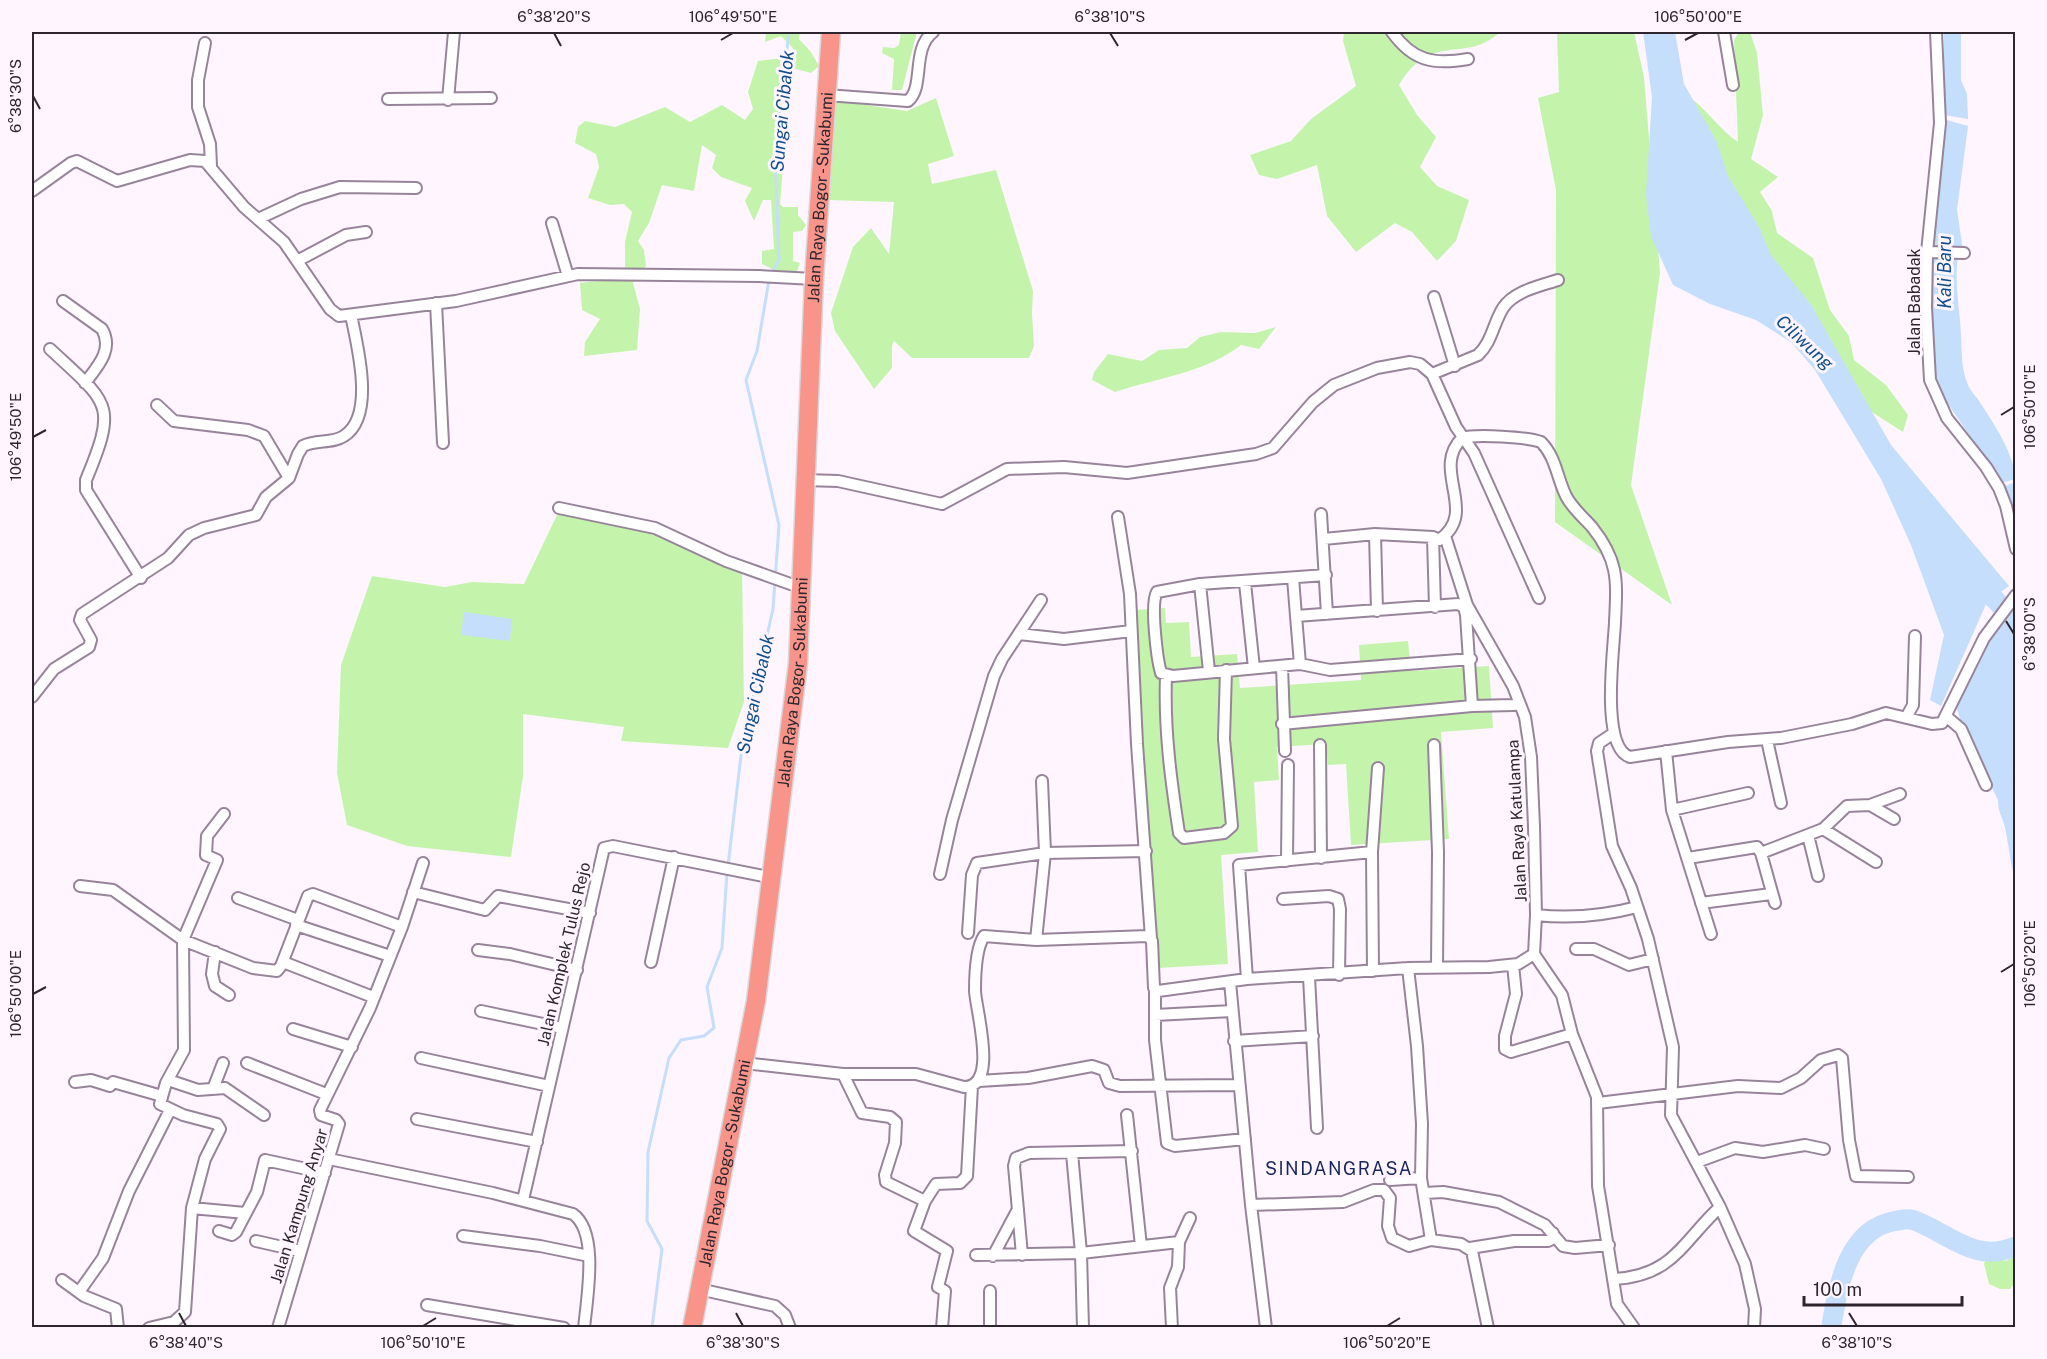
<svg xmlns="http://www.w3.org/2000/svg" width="2047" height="1359" font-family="'Public Sans',sans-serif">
  <rect width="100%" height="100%" fill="#fef5ff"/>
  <path fill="#c4f4ac" d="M766 32H800L799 39 811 52 819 66 811 73 789 67 788 76H782L780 96 777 97 775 107H778L777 143 785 144 780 204 783 207H798V215L806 225 802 231 793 232V261L800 263 797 271 778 272 762 264V251L774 249 771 200H763L754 221 745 201 752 188 721 177 712 168 716 155 702 145 694 191 662 185 649 223 638 241 644 250 646 266 633 283 640 309 637 350 584 356 585 342 600 319 582 310 580 283 598 281 625 267V242L632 212 624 204 610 205 588 198 599 167 596 154 575 143 578 127 585 121 615 127 665 107 690 122 722 105 745 120 753 109 748 92 758 61 790 57 793 48 781 36 765 42Z
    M901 32H917L902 90H892L894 59 882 53 883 47 894 48 899 45Z
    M1344 32H1500C1465 65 1432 30 1399 85L1417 115 1436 137 1420 167 1437 186 1469 200 1456 241 1437 261 1412 232 1395 223 1356 252 1327 216 1317 165 1277 179 1259 175 1250 155 1291 141 1311 119 1356 86 1343 41Z
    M1557 32H1634L1644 77 1660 273 1631 485 1672 605 1555 522 1556 190 1538 98 1559 92Z
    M1739 32H1750L1757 53 1763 115 1751 159 1778 177 1760 192 1772 211 1777 233 1813 258 1830 310 1849 336 1854 360 1886 385 1908 415 1903 432 1867 409 1761 257 1686 95C1706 107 1718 129 1738 142L1734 40Z
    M936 98 954 156 928 164 932 184 996 170 1033 291 1032 314 1034 346 1029 358H912L894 341 892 346V368L874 389 835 331 831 313 853 247 871 228 889 254 894 202 828 200 833 100 907 111Z
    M1276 327 1259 349 1241 345C1205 373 1157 378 1115 392L1092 380 1094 372 1108 354 1142 361 1159 350 1187 348 1200 337 1221 332 1255 333Z
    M564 510 655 533 742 567 744 702 728 748 621 741 624 727 523 714V776L511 857 407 846 347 825 337 773 341 665 372 576 445 587 472 582 524 584 557 515Z
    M1165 608 1166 623 1189 622 1191 657 1237 654 1240 688 1361 680 1359 645 1408 641 1411 671 1489 666 1493 728 1441 732 1449 839 1351 845 1346 764 1328 765 1326 744 1277 747 1279 780 1254 782 1258 852 1221 855 1228 964 1159 968 1134 610Z
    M1987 1255 2006 1261 2015 1256V1282L2010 1289H2000L1989 1284 1984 1264Z"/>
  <path fill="#c5defc" d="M1643 32H1675L1684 84 1716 140 1728 176 1759 227 1771 255 1812 306 1891 445 2009 586 1987 602 1941 706 1930 700 1944 635 1911 545 1881 479 1815 370 1792 343 1756 320 1710 304 1673 285 1651 236 1646 195 1652 97Z
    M1944 32H1961V80L1967 94 1968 119 1944 115Z
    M1943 119 1968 126 1957 210 1963 250H1932Z
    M1932 256 1958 257C1954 284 1960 308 1961 335 1962 353 1961 368 1968 385 1971 392 1977 397 1981 404 1994 424 2015 455 2015 479L2002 483 1944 398 1930 362 1933 331 1928 329C1928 303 1934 282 1932 256Z
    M2015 482V542L2003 487Z
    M2015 596V878C2009 860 2009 842 2004 824 2001 814 1998 811 1998 800L1965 735 1956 706 2003 615Z
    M464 612 512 619 510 641 461 635Z"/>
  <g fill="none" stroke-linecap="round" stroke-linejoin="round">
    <path stroke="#c5defc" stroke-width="3" d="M771 274 779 260 775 149 789 32
      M728 866 742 747 773 609 779 525 746 380 757 351 769 280
      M652 1328 662 1249 647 1221 648 1152 669 1058 681 1040 704 1036 714 1028 707 987 722 948 727 872"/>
    <path stroke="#c5defc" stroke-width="20" d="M1975 578 2016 622
      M1831 1328C1838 1287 1847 1229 1895 1221 1901 1220 1907 1218 1913 1220 1948 1232 1975 1265 2016 1246"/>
    <g stroke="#98849a" stroke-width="14">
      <path id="street" d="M1392 32C1413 61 1433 65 1468 59
        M1724 32 1733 85
        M1936 32 1940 123 1927 252 1926 307 1930 380 1947 418 1986 467 1999 488 2006 506 2016 549
        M205 43 198 80V107L210 144 211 166
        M826 95 908 101C925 87 911 49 933 32
        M388 99 491 98
        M448 100 454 32
        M32 191 71 163 77 161 117 181 190 160 205 161 244 207 284 242 330 309 339 316 456 301 578 274 759 276 814 279
        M258 219 301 199 340 187 416 188
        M552 223 568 276
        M1927 252 1964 253
        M297 261 346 235 366 232
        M1434 297 1455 366
        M63 301 102 329C114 350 97 367 85 383
        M436 303 443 443
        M50 349C109 404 118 403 86 480V490L141 578
        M1432 374 1478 355C1492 342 1493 324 1503 308 1514 291 1540 286 1558 280
        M157 405 174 421 248 430 264 436 289 478
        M804 480 838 481 942 504 1007 469 1064 467 1127 473 1256 454 1273 448 1313 402 1334 385 1377 368 1410 362 1420 364 1432 374 1456 427 1474 453 1539 598
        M559 508 655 528 726 561 799 587
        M1321 514 1327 614
        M1118 517 1130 594 1137 744 1151 938
        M1375 534 1377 611
        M1433 537 1435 607
        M1324 539 1375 534 1433 537 1439 540C1480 512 1430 470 1462 438 1475 434 1529 437 1541 442 1556 457 1557 478 1566 496 1572 508 1583 517 1592 527 1619 561 1617 580 1615 622 1614 648 1600 748 1630 757L1728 742 1781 738 1852 724 1886 713 1932 724 1942 723 1984 638 2016 595
        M1326 575 1200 584 1157 592C1150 603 1157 659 1161 673L1173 676 1300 664 1330 670 1471 659
        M1293 578 1296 616
        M1245 583 1254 668
        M1200 584 1209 671
        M1019 634 1064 639 1131 631
        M1300 664 1296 616 1458 604 1464 607 1466 615 1472 706
        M1282 666 1285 751
        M1166 676C1164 730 1171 781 1179 833L1184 838 1224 833 1232 826 1224 739 1226 670
        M32 697 54 669 89 647 91 640 80 620 82 614 168 558 189 535 204 528 256 515 266 497 289 478 298 454 303 446C316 439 332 444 344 436 376 416 357 345 351 315
        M1907 716 1913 705 1915 636
        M1947 717 1961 729 1986 785
        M1282 724 1472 706 1514 705
        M1614 733 1599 743 1597 751 1612 846 1631 888 1648 939 1673 1047 1671 1115 1720 1207 1745 1264 1755 1309 1754 1328
        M1767 740 1781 803
        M1320 745 1321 858
        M1434 745 1438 852 1437 967
        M1666 751 1672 810 1711 934
        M1870 805 1894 819
        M1672 810 1748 793
        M1823 829 1876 862
        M1808 835 1818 876
        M1372 852 1378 768
        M1761 853 1823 829 1847 806 1870 805 1900 794
        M1688 858 1757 847 1761 853 1775 903
        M1287 861 1288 765
        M940 874 952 820 994 676 1002 659 1041 600
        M80 886 113 890 183 940 253 968 277 971 281 966 308 896 313 894 402 927
        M413 892 485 910 498 896 590 913
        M238 898 298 920
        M1283 899 1329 896 1338 899 1340 909 1339 975
        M1701 903 1771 894
        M1536 915C1572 919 1603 916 1637 907
        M296 925 390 956
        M968 933 972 875 977 863 1045 853 1146 851
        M1036 940 1045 853 1042 781
        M1576 949H1594L1629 965 1653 959
        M478 950 510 954 577 970
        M215 952 212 974 215 986 229 995
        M1534 954 1562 995 1572 1034 1597 1097 1598 1186 1602 1210 1617 1304 1634 1328
        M283 962 373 997
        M651 962 674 857
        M1513 965 1516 994 1505 1036V1049L1511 1052 1572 1034
        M1408 968 1417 1046 1422 1124 1421 1178 1431 1240 1461 1244 1472 1251 1488 1328
        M1309 977 1317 1128
        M1247 979 1239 865 1372 852 1373 971
        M1230 982 1251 1205 1266 1328
        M1155 990V1040L1167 1143 1175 1146 1245 1139
        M481 1011 562 1028
        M1155 1015 1232 1011
        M293 1029 352 1047
        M1234 1041 1313 1036
        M421 1058 549 1086
        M247 1063 326 1094
        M744 1063 843 1074H916L964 1087C999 1088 976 1011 975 991 975 976 976 948 984 936L1036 940 1148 936 1152 941 1154 988 1158 991 1247 979 1408 968 1489 967 1518 964 1534 954 1536 915 1534 826 1531 757 1525 717 1513 686 1467 605 1445 536
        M843 1074 862 1113 890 1117 896 1122 895 1143 885 1175 886 1182 925 1201 936 1184 960 1183 967 1176 972 1086
        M168 1080 198 1090 225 1088 264 1115
        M979 1081 1028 1078 1092 1066 1104 1070 1109 1083 1120 1086 1239 1085
        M75 1082 91 1080 110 1086 113 1082 162 1096
        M213 1089 223 1063
        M1598 1103 1738 1086 1781 1088 1801 1078 1821 1060 1838 1055 1842 1058 1849 1140 1856 1176 1908 1177
        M1127 1115 1141 1246
        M417 1119 537 1142
        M1072 1153 1081 1253 1083 1328
        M329 1159 493 1193 573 1214C599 1232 587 1298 584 1328
        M1697 1162 1735 1148 1763 1152 1805 1145 1824 1149
        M1390 1180 1421 1178
        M1425 1193 1443 1192 1499 1202 1545 1225 1563 1246 1575 1248 1609 1245
        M523 1200 604 848 613 846 773 878
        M925 1201 914 1231 947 1251 938 1287 945 1291 942 1328
        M1251 1205 1343 1202 1374 1190H1384L1390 1198 1388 1226 1392 1238 1409 1246 1431 1240
        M192 1208 245 1213
        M219 1231 232 1235 236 1232 257 1192 265 1160 325 1173
        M463 1236 540 1246 589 1256
        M256 1241 300 1251
        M1470 1248 1514 1241H1548L1552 1239 1553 1233
        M976 1255 1081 1253 1179 1242
        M1022 1255 1014 1166 1016 1158 1029 1153 1132 1151
        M993 1256 1018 1209
        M1614 1279C1673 1276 1682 1242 1720 1207
        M62 1280 84 1296 116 1309 118 1328
        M699 1289 775 1306 785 1315 790 1328
        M990 1291V1328
        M79 1292 103 1258 129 1191 170 1110
        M427 1305 564 1328
        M149 1328 174 1322 185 1312 192 1208 205 1159 220 1129 217 1124 183 1115 160 1104 166 1083 184 1050 183 940 217 860 206 855 207 836 224 814
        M278 1328 339 1124 336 1120 321 1115 320 1110 370 1008 402 927 423 863
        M1172 1328 1170 1288 1178 1267 1179 1242 1190 1218"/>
    </g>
    <g stroke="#d9d8da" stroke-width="21">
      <g id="highway">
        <path id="s1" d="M692 1328 756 1001 798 663 814 279 831 32"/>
      </g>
    </g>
    <use href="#street" stroke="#fff" stroke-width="10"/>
    <use href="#highway" stroke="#f8948a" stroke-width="18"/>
  </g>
  <path fill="none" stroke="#2e262f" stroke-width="2" d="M554 33 561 46M1110 33 1118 46M721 40 733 33M1685 40 1698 33M33 96 40 109M2001 415 2014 407M33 437 46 430M2006 621 2014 634M2001 972 2014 964M33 994 46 987M179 1313 186 1326M736 1313 743 1326M1849 1313 1857 1326M423 1326 436 1318M1387 1326 1400 1318"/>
  <g text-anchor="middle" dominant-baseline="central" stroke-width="6" stroke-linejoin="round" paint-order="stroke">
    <g font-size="16" fill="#2e262f" stroke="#fef5ff">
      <text stroke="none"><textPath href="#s1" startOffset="1140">Jalan Raya Bogor - Sukabumi</textPath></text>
      <text transform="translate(1914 302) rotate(-90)">Jalan Babadak</text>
      <text stroke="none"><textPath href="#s1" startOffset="654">Jalan Raya Bogor - Sukabumi</textPath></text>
      <text transform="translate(1517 821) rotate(-93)">Jalan Raya Katulampa</text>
      <text transform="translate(564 954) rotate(-77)">Jalan Komplek Tulus Rejo</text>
      <text stroke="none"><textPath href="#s1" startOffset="168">Jalan Raya Bogor - Sukabumi</textPath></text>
      <text transform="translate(299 1206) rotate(-73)">Jalan Kampung Anyar</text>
    </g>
    <g font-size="18" font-style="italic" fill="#114e8f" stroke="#fef5ff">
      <text transform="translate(782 111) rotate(-85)">Sungai Cibalok</text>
      <text transform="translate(1944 272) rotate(-90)">Kali Baru</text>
      <text transform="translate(1805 342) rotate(43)">Ciliwung</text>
      <text transform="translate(755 694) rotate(-78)">Sungai Cibalok</text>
    </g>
    <g font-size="18" letter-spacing="1.5" fill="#18245b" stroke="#fef5ff">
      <text x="1339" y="1168">SINDANGRASA</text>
    </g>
  </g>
  <rect width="2047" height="1359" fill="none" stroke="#fef5ff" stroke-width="66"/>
  <path d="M1804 1296v9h158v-9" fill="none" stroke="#2e262f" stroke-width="3"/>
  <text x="1813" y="1296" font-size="18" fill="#2e262f" stroke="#fef5ff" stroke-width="4.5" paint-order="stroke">100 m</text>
  <rect x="33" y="33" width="1981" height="1293" fill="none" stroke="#2e262f" stroke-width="2"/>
  <g font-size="15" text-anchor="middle" fill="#2e262f">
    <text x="554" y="22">6°38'20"S</text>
    <text x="733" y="22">106°49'50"E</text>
    <text x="1110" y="22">6°38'10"S</text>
    <text x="1698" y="22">106°50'00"E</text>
    <text transform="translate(16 96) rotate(-90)" y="5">6°38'30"S</text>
    <text transform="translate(2030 407) rotate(-90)" y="5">106°50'10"E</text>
    <text transform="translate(16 437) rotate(-90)" y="5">106°49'50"E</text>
    <text transform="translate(2030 634) rotate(-90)" y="5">6°38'00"S</text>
    <text transform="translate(2030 964) rotate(-90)" y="5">106°50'20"E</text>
    <text transform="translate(16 994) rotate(-90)" y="5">106°50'00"E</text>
    <text x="186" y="1348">6°38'40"S</text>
    <text x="423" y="1348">106°50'10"E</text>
    <text x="743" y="1348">6°38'30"S</text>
    <text x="1387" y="1348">106°50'20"E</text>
    <text x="1857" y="1348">6°38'10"S</text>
  </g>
</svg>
